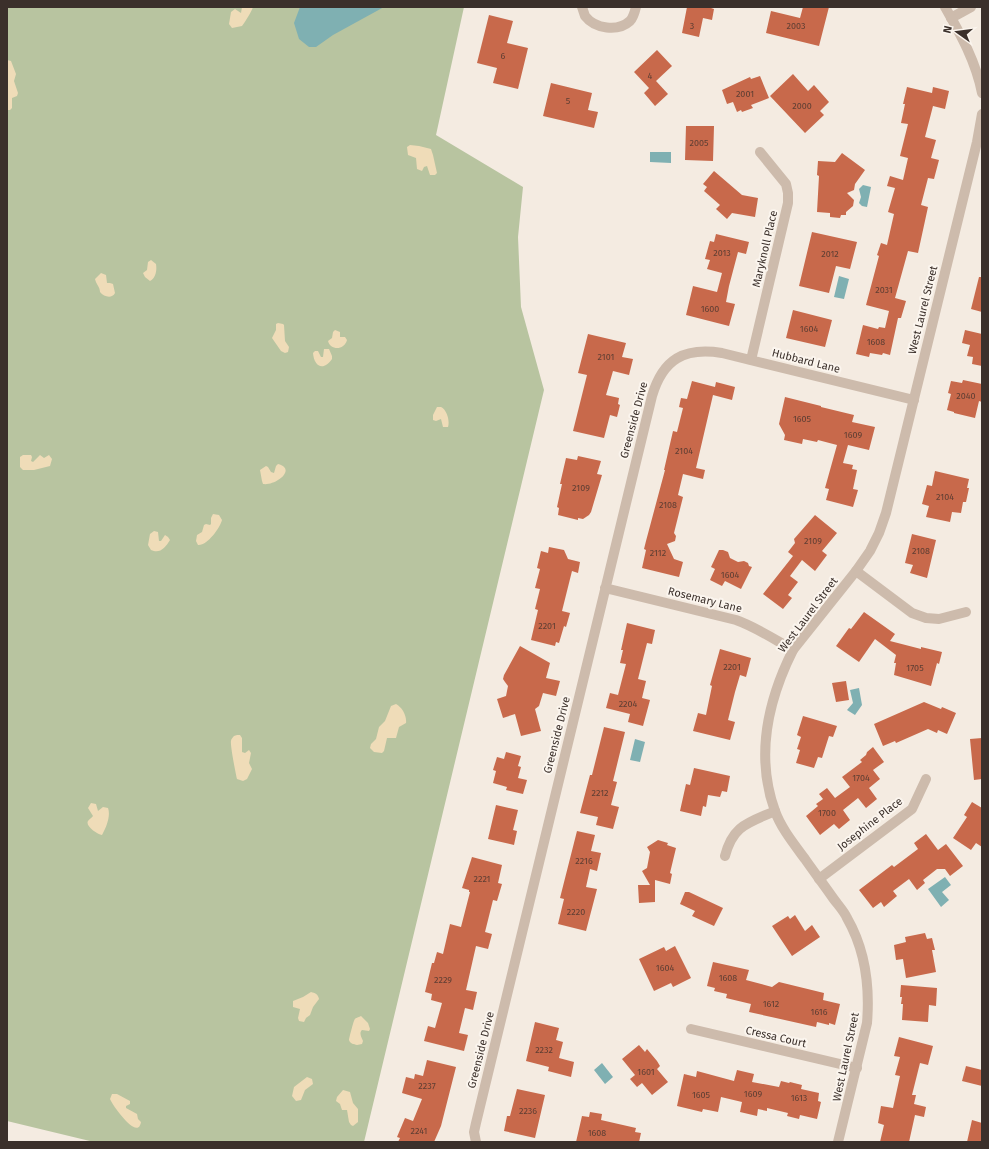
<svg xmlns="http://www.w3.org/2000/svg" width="989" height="1149" font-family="'Fira Sans',sans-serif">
  <rect width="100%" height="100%" fill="#f4ebe1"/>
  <path fill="#b8c4a0" d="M7 7H464L436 135 523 187 518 237 521 307 544 390 364 1142H94L7 1121Z"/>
  <path fill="#efdcb8" d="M242 7H253C252 11 245 22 242 26L232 28 229 24 231 12 235 9 241 13Z
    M7 60 11 61 16 74 14 81 18 93 17 96 12 98V108L10 110H7Z
    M410 145 419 146 431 149 433 155 437 173 435 175H430L427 166 424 167 422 171 417 169 416 158 408 155 407 147Z
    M151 260 156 264C157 270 156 278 150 281L145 277 143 273 147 270 148 262Z
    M101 273 106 275 107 283H110L113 284 115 293C112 299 104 297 100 292 100 287 96 284 95 279Z
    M278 323 283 324 284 325 285 341 289 347 288 352 285 353 281 351 272 338 276 330V324Z
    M335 330 340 332V337H345L347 340C344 351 330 350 328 341L332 338 333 332Z
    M324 349H329L332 356V359C323 372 314 366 313 353L315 351H318L321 357H323Z
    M437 407H441C447 410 450 421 448 427H443L441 419 436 421 433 420V415Z
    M23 455H31L32 457 31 461 33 462 40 455 44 458 49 455 52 459 50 466 34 470H23L20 467V457Z
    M278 464C297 469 276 486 263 484L262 481 260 470 266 466 268 467 271 472 274 473 276 466Z
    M213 514 219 515 222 520C220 528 207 546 198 545L196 541 197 535 202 532 204 525 206 524 210 525 211 524V518Z
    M154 531 158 532 159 541H161L165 535 168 537 170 540C165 548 160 554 151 550L148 545 150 534Z
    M396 704C402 707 407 716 406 723L399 727 396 738H387L384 751 382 753 374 752 370 748 371 744 376 739 379 727 385 721 391 706Z
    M237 735H240L242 738V752L245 753 249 750 251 753 249 763 252 769 247 779 243 781 237 779C236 775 230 745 231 741 231 739 233 737 234 736Z
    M91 803 96 804 98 811 103 807 108 808C111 816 106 828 102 835 97 834 85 826 88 821 89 819 92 818 93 816L88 808Z
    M311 992C315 993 318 994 319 999L313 1007 310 1015 306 1018 304 1022 299 1021 298 1018 300 1009 293 1007V1001L303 997Z
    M361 1016 368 1023 370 1029 369 1031 362 1030C359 1033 361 1036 363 1041L362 1044 357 1045C354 1044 350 1044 349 1040 349 1039 353 1023 354 1021 355 1018 356 1018 359 1017Z
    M307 1077 312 1079 313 1084 305 1090 301 1100 296 1101 292 1096 294 1087Z
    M343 1090 350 1092 353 1103 358 1109V1122L353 1126 351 1125 349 1122 347 1110H342L340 1104 336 1101 337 1097Z
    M112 1094H117L130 1101V1104L126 1106V1108L137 1114 138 1119 141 1122C138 1141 114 1107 111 1101L110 1099Z"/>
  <path fill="#7fb0b2" d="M300 7H384L333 35 316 47H309L299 39 294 23Z
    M650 152H671V163L650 162Z
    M863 185 871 187 867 207 862 206 859 203 861 197 859 189Z
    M839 276 849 279 844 299 834 297Z
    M859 688 862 705 855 715 847 710 853 703 850 690Z
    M635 739 645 742 640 762 630 760Z
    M945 877 951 885 942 892 949 900 941 907 928 889Z
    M602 1063 613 1077 605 1084 594 1070Z"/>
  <path fill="#c8694b" d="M687 7H708L714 9 712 20 703 18 699 37 682 33Z
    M803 7H829L819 46 766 33 771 11 800 18Z
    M489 15 513 21 507 43 528 48 518 89 493 83 497 68 477 63Z
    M657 50 672 66 656 81 668 94 655 106 644 93 649 88 634 72Z
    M793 74 808 91 814 85 829 102 820 111 824 115 805 133 770 96Z
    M760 76 769 98 751 105 753 108 742 112 741 110 737 112 733 102 727 104 722 90 750 77 751 79Z
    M551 83 592 93 588 110 598 112 594 128 543 116Z
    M907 87 932 93 933 87 949 91 945 109 933 106 925 137 936 140 931 158 939 160 934 179 928 178 921 205 928 207 918 253 908 251 895 298 906 301 901 318H898L890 355 883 353 882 355 870 353 869 357 856 354 863 325 878 329 879 327 885 328 889 311 866 305 879 256 877 255 881 243 887 245 894 214 888 212 895 188 887 186 890 176 903 180 908 158 900 156 908 124 901 123 905 104H903Z
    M686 126H714L713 161 685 160Z
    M842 153 865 170 855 184 854 190 847 193 854 200 853 206 846 212V215H841L840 218 830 217V213L817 212 819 176 817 175 818 161 835 162Z
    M714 171 742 195 758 198 755 217 732 213 727 219 716 209 720 205 704 191 707 187 703 184Z
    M812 232 857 242 850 269 836 266 829 293 799 286Z
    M716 234 749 242 746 254 738 252 729 286 726 302 735 304 729 326 686 315 693 286 717 292 722 273 707 269 710 260 705 259 710 241 714 242Z
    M979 277H982V312L971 309Z
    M793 310 832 320 825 347 786 338Z
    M965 330 982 334V366L972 364 973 357 967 356 970 345 962 343Z
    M588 334 626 343 622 357 633 359 629 375 613 371 606 395 619 398 618 404 620 405 617 417 610 415 604 438 573 431 587 375 578 373Z
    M963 380 982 384V402L979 401 975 418 954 413V412L947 410 951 394 948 393 951 381 962 383Z
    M692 381 715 387 716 382 735 387 732 400 713 395 696 468 705 470 703 479 683 474 678 495 683 497 674 533 676 536 675 541 667 544 674 559 683 562 679 577 642 568 646 550 644 549 646 541 665 470H664L673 431 677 432 683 408 679 407 681 398 687 399Z
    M785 397 821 406V407L854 415 852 422 875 427 869 450 848 445 843 463 853 465 852 469 857 470 853 489 858 490 853 507 826 500 829 489 825 488 837 445 818 440 817 442 803 439 802 444 784 440 785 435 779 424Z
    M578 456 601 461 597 474 602 475 591 512 589 515 583 519 578 518V520L558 515 559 508 557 507 562 484H560L566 458 577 460Z
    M935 471 969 479 967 488H969L966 502H963L961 513 952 512 950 522 926 517 929 506 922 504 927 485 932 486Z
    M815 515 837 533 822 551 827 555 815 571 802 560 790 576 798 582 788 595 792 598 783 609 763 594 793 556 788 552 795 543 794 539Z
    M912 534 936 540 927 578 910 573 913 565 905 563Z
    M549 547 564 550 568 559 580 562 578 573 572 571 562 611 570 613 566 627 564 626 559 643 556 642 555 646 531 640 538 610 535 609 540 589 535 588 540 569 537 568 541 551 548 553Z
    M719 550H723L728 552 730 558 738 562 744 561 748 563 749 566 752 567 741 589 725 581 722 586 710 580 715 569 711 567Z
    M864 612 895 634 890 641 921 649V647L942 652 939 664 937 663 931 686 894 675 896 663H894L896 655 875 639 859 662 836 646 849 628 851 629Z
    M627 623 655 630 652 644 647 643 638 679 646 681 642 698 650 700 643 726 628 722 630 714 606 708 610 693 618 695 626 664 620 663 623 650H621Z
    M520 646 550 663 546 678 560 681 556 696 543 693 539 706 535 709 541 731 521 736 515 714 503 718 497 699 506 696 508 686 505 682 503 679 504 675Z
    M720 649 751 658 746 677 740 675 735 692 728 720 735 722 730 740 693 731 698 713 706 715 712 686 710 685Z
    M846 681 849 700 836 702 832 683Z
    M924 702 941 709 942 707 956 713 947 734 938 730 937 733 928 729 896 743 895 741 883 746 874 724Z
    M803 716 837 726 833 737 829 736 822 758 818 757 814 768 796 763 800 750 797 749 801 737 797 735Z
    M604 727 625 732 613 781 617 782 611 805 619 807 613 829 596 825 598 817 580 813 590 775H592Z
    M982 738V779L974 780 970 739Z
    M873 747 884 762 873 770 880 779 869 788 877 799 866 808 858 798 843 810 850 820 839 829 834 824 820 835 806 816 818 806 816 804 823 799 819 794 827 788 835 798 850 787 842 777 862 762 860 760 866 755 867 752Z
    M506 752 521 756 518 766 521 767 518 778 527 780 523 794 506 790 507 787 493 783 496 771 493 770 497 757 504 759Z
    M694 768 730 776 727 792 722 791 720 797 708 795 706 807 703 806 701 816 680 811 686 784 690 785Z
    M972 802 982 808V847L976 843 971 850 953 838 967 817 964 815Z
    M496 805 518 810 513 830 517 831 514 845 488 839Z
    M577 831 595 835 591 851 601 853 597 871 590 869 586 887 597 889 586 931 558 924 564 899 560 898Z
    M926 834 938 850 946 844 963 866 950 876 945 869H937L923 880 925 883 917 890 909 879 893 891 897 896 884 907 881 902 873 908 859 890 892 865 894 867 918 849 914 843Z
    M658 840 668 843 667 845 676 848 670 873 672 874 670 884 655 880V902L639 903 638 885H650L642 871 647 868 650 852 647 847Z
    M472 857 502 865 498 883 502 884 497 901 493 900 485 932 492 934 488 949 476 946 466 990 477 992 473 1010 465 1008 459 1033 468 1035 464 1051 424 1041 428 1026 435 1028 442 1003 431 1000 432 994 425 992 432 963H434L437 952 443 954 450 924 461 927 470 892H469V890L462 888Z
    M685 892H689L723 908 714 926 692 916 695 911 680 904Z
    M795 915 805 931 812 925 820 937 792 956 772 926 788 916 790 919Z
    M925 933 927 939 932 938 935 950H932L936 972 906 978 903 959 896 960 894 945 906 942 905 937Z
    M675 946 691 978 673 987 671 983 654 991 639 959 664 947 666 951Z
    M713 962 749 970 746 980 772 987 779 982 824 993 823 1000 840 1004 835 1025 829 1023V1025L817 1022 816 1027 749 1012 751 1004 726 998 727 994 714 991 715 988 707 986Z
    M901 985 937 988 936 1006 929 1005 928 1022 902 1020 903 1004H901L902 997H900Z
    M535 1022 559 1028 556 1040 563 1042 559 1058 574 1062 571 1077 548 1071 549 1067 526 1061Z
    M899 1037 933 1046 928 1065 920 1063 912 1095H916L914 1104 926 1107 924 1117 915 1115 909 1142H880L884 1125 878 1123 881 1106 893 1108 900 1076 895 1075 900 1057 894 1056Z
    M639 1045 645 1052 647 1049 657 1061 660 1066 657 1069 668 1082 652 1095 642 1083 637 1087 630 1079 635 1075 622 1059Z
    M427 1060 456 1067 441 1126 434 1142H398L400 1138 397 1137 405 1118 413 1121 422 1099 402 1093 406 1077 414 1079 415 1074 423 1076Z
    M966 1066 982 1070V1086L962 1081Z
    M737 1070 754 1074 752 1082 779 1087 781 1081 789 1083 790 1082 802 1085 801 1089 819 1093 818 1101 821 1102 817 1119 800 1115 799 1119 787 1116 788 1113 767 1108V1111L758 1109 757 1116 740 1112 742 1102 721 1097 718 1112 703 1109 702 1112 677 1106 684 1074 696 1077 697 1071 734 1081Z
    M517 1089 545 1095 535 1138 504 1131 507 1116H510Z
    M590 1112 602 1114 601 1120 636 1128 635 1132 641 1133 639 1142H576L582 1116 589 1117Z
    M972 1120 982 1123V1142H967Z"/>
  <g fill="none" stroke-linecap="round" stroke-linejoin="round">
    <path stroke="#cdbbac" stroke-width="10" d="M582 7C583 10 584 13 585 16 595 29 618 32 630 21 633 18 635 11 636 7
      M951 18 971 7
      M751 360 788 203V193L786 184 760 152
      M856 571 912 613 926 618 939 619 966 612
      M605 588 736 620C756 627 774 639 793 650
      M725 856C733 825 748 823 775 811
      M819 879 912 809 926 779
      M691 1029 857 1068
      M476 1142 474 1132 476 1123 652 396C663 359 684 347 722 353L914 400"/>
    <path stroke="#cdbbac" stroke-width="10" d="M945 7C961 35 976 62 982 93
      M838 1142 867 1023C870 986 866 951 847 918 844 911 838 905 833 898 824 885 814 872 805 859 794 844 781 828 775 811 755 756 768 700 793 650L856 571 870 551 879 533 886 513 977 142 982 114"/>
  </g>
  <g text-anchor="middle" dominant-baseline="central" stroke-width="4" stroke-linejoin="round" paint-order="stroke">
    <g font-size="9" fill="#5e3e33">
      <text x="692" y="26">3</text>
      <text x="796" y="26">2003</text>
      <text x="503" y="56">6</text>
      <text x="650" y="76">4</text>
      <text x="745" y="94">2001</text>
      <text x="568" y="101">5</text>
      <text x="802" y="106">2000</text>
      <text x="699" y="143">2005</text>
      <text x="722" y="253">2013</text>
      <text x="830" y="254">2012</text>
      <text x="884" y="290">2031</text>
      <text x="710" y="309">1600</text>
      <text x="809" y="329">1604</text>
      <text x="876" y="342">1608</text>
      <text x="606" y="357">2101</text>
      <text x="966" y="396">2040</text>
      <text x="802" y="419">1605</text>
      <text x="853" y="435">1609</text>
      <text x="684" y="451">2104</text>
      <text x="581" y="488">2109</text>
      <text x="945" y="497">2104</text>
      <text x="668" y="505">2108</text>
      <text x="813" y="541">2109</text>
      <text x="921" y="551">2108</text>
      <text x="658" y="553">2112</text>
      <text x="730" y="575">1604</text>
      <text x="547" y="626">2201</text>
      <text x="732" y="667">2201</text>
      <text x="915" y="668">1705</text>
      <text x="628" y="704">2204</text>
      <text x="861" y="778">1704</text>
      <text x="600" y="793">2212</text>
      <text x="827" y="813">1700</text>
      <text x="584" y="861">2216</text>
      <text x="482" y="879">2221</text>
      <text x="576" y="912">2220</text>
      <text x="665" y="968">1604</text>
      <text x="728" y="978">1608</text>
      <text x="443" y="980">2229</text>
      <text x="771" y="1004">1612</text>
      <text x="819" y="1012">1616</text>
      <text x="544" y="1050">2232</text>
      <text x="646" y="1072">1601</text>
      <text x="427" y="1086">2237</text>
      <text x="753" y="1094">1609</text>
      <text x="701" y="1095">1605</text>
      <text x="799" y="1098">1613</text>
      <text x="528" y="1111">2236</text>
      <text x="419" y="1131">2241</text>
      <text x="597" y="1133">1608</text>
    </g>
    <g font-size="11" fill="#3b302b" stroke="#fbf5ee">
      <text transform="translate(765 249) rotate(-77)">Maryknoll Place</text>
      <text transform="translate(923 310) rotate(-76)">West Laurel Street</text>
      <text transform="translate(806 361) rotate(14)">Hubbard Lane</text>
      <text transform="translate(634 420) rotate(-75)">Greenside Drive</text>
      <text transform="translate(705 600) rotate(14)">Rosemary Lane</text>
      <text transform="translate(808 615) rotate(-53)">West Laurel Street</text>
      <text transform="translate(557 735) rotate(-76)">Greenside Drive</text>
      <text transform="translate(870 824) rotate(-38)">Josephine Place</text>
      <text transform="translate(776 1037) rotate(13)">Cressa Court</text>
      <text transform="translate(481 1050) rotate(-76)">Greenside Drive</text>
      <text transform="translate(846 1057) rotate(-78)">West Laurel Street</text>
    </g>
  </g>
  <rect width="989" height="1149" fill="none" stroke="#3b302b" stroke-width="16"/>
  <g transform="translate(957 32) rotate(284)" stroke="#fbf5ee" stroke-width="3" paint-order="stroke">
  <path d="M0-3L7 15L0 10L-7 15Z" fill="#3b302b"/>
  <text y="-6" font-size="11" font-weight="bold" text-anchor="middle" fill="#3b302b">N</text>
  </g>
</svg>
